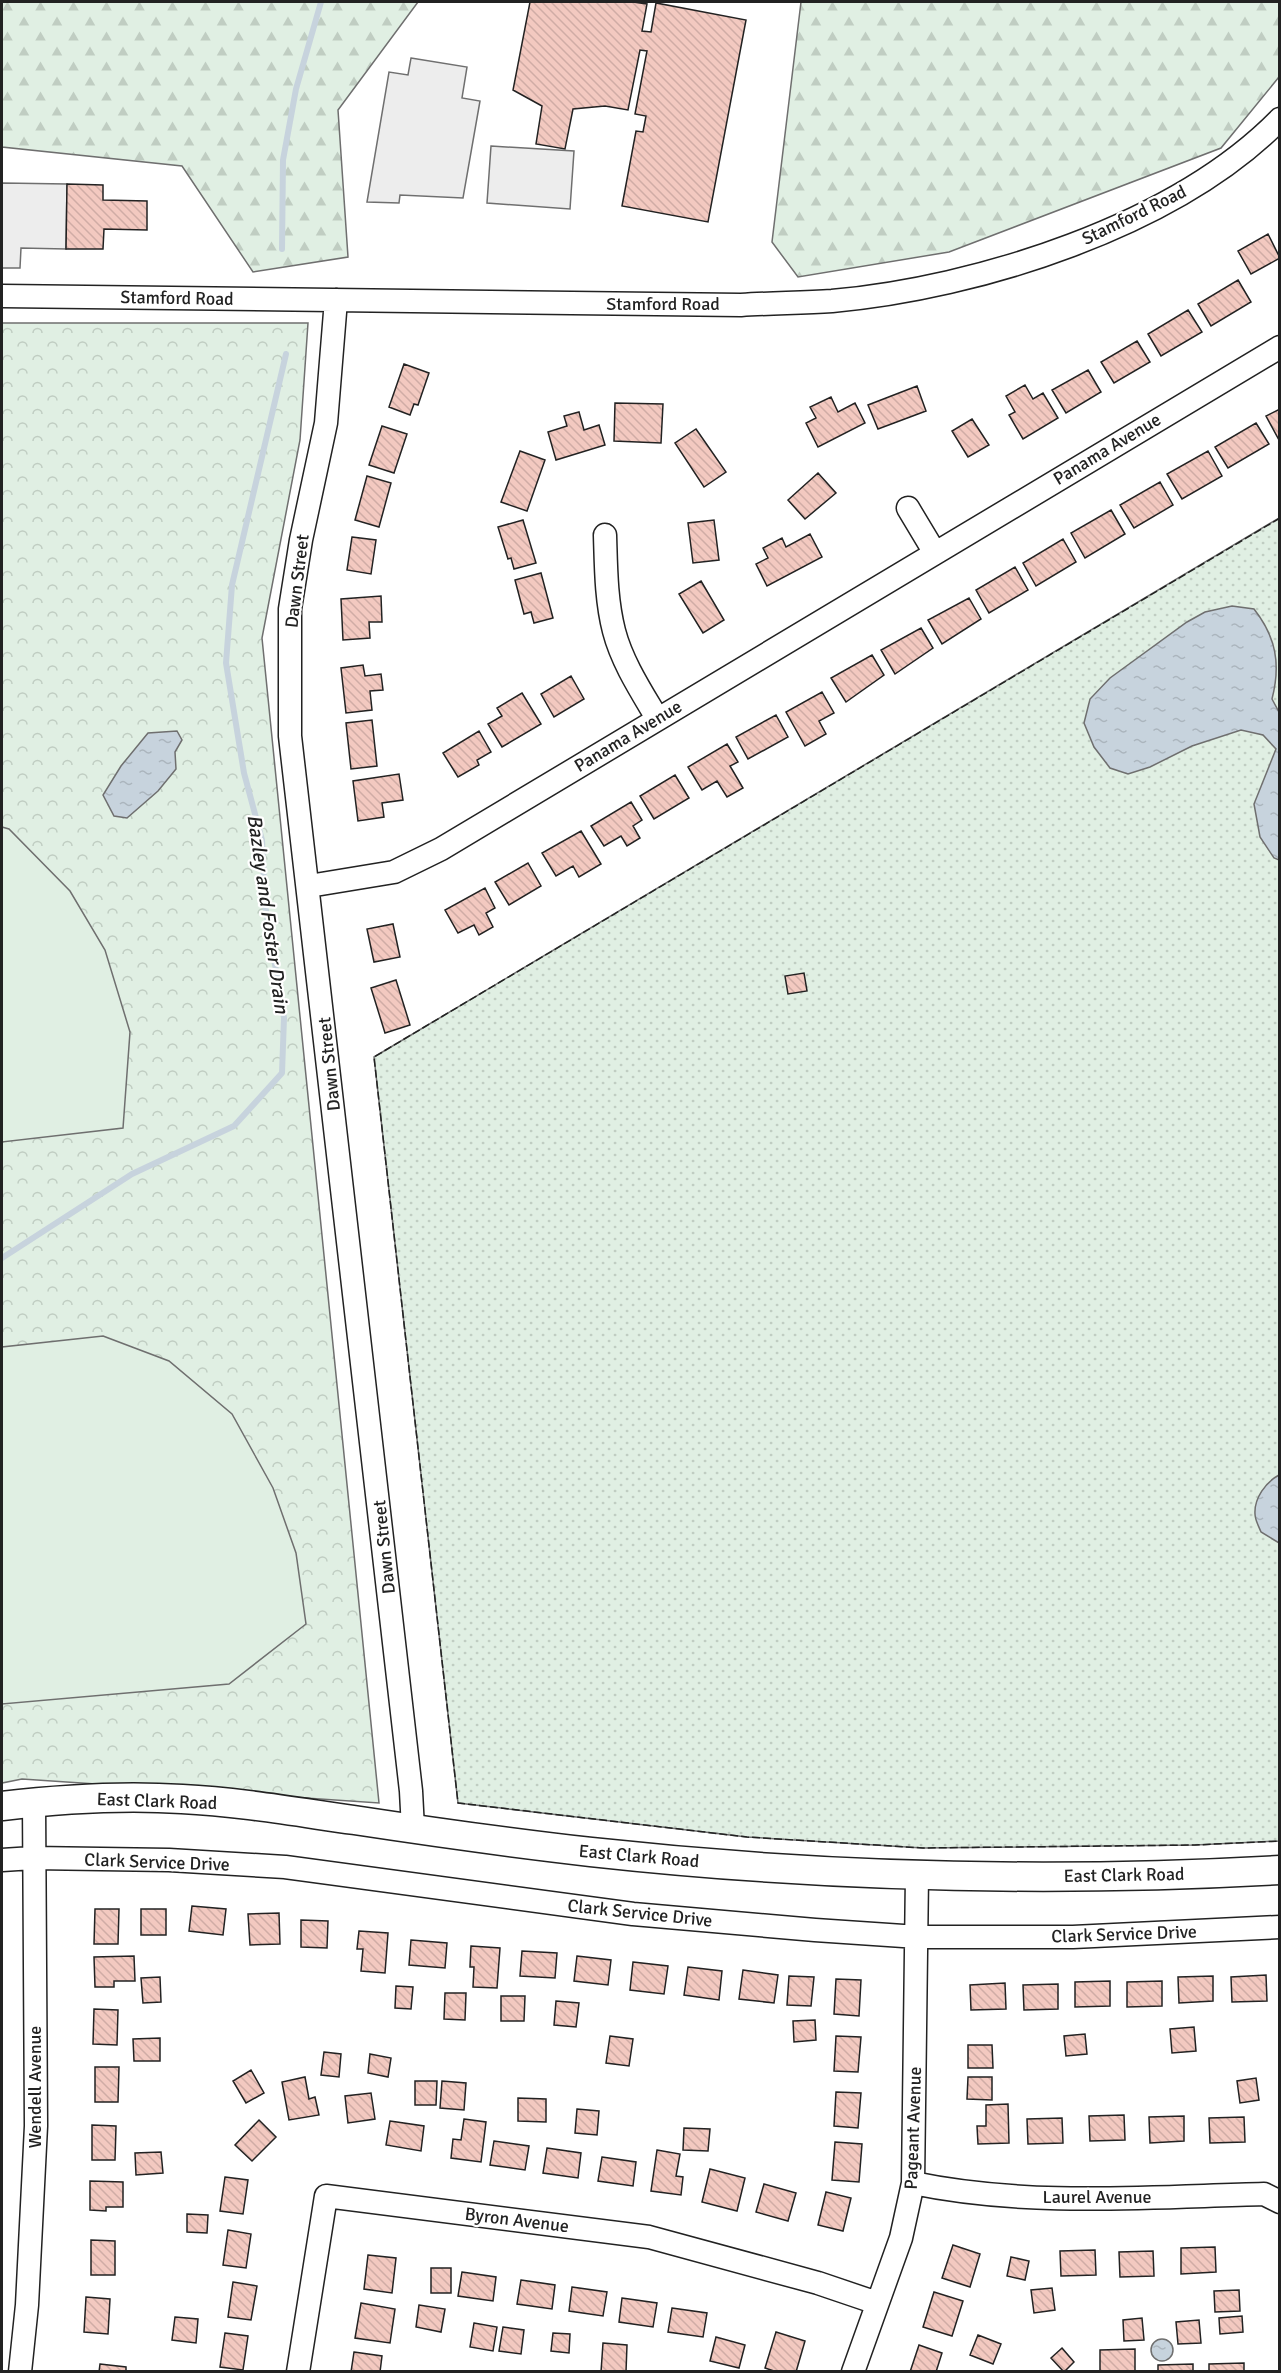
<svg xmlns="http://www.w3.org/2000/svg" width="1281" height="2373" font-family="Signika,sans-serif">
  <defs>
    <pattern id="grass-dots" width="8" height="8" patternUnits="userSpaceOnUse" patternTransform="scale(1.5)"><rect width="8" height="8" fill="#e0efe3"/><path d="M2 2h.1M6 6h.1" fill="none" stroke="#c0cdc2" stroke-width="1.8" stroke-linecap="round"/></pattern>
    <pattern id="forest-firs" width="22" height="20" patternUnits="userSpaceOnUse" patternTransform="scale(1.5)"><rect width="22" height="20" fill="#e0efe3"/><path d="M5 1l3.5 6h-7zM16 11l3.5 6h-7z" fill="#c0cdc2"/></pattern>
    <pattern id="park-crowns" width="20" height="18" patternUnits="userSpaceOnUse" patternTransform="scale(1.5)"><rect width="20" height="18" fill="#e0efe3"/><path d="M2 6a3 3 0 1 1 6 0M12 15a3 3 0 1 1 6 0" fill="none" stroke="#c0cdc2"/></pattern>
    <pattern id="water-ripples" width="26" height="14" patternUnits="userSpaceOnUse" patternTransform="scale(1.5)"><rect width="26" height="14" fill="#c7d3dd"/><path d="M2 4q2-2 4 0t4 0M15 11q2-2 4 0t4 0" fill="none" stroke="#abb5bd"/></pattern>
    <pattern id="building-back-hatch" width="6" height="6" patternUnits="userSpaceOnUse" patternTransform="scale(1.5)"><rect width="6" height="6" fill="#f3c9c0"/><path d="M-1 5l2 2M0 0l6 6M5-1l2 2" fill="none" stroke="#d0aca5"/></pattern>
  </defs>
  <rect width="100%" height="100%" fill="#fff"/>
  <path fill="url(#grass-dots)" stroke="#6f6f6f" stroke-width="1.5" d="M1279 518V1841L1195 1845 923 1848 747 1837 458 1803 374 1057Z"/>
  <path fill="url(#forest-firs)" stroke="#6f6f6f" stroke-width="1.5" d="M2 2H418L338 110 348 257 253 272 182 166 2 147Z
    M801 2H1279V77L1221 148 949 252 798 277 772 242Z"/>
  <path fill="url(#park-crowns)" stroke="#6f6f6f" stroke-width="1.5" d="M2 323H308L300 440 262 638 379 1803 22 1779 2 1783Z"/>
  <path fill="#e0efe3" stroke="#6f6f6f" stroke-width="1.5" d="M2 827 9 829 70 891 105 950 130 1032 123 1128 2 1142Z
    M103 1336 169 1361 232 1414 273 1488 296 1553 306 1624 229 1684 2 1704V1347Z"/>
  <path fill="#ededed" stroke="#6f6f6f" stroke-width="1.5" d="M411 58 467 67 462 98 480 101 463 198 400 195 399 203 367 202 389 72 408 75Z
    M491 146 574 151 570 209 487 203Z
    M2 183 67 184 66 249 21 248 20 268H2Z"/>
  <path fill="url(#water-ripples)" stroke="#6f6f6f" stroke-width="1.5" d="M1232 606 1254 609C1276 637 1281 664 1272 699L1280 714 1279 860 1274 858 1260 837 1254 804 1276 749 1263 735 1241 730 1192 746 1150 767 1128 774 1110 768 1094 747 1084 723 1090 699 1110 678 1187 622 1205 612Z
    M177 731 182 740 175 752 176 769 158 791 127 818 114 816 103 795 121 766 148 733Z
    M1279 1475V1543L1261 1532C1259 1527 1255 1520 1255 1514 1254 1498 1266 1482 1279 1475Z
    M1151 2350a11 11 0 1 1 22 0a11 11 0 1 1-22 0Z"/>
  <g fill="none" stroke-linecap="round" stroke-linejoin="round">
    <path stroke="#c7d3dd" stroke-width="6" d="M282 249 283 160 296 89 321 2
      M2 1258 132 1174 234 1126 282 1073 284 1018 265 905 262 840 244 773 226 663 232 585 286 354"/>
  </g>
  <path fill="url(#building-back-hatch)" stroke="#222" stroke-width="1.5" d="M530 2H633L647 4 642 31 651 32 656 3 746 20 708 222 622 206 636 131 643 132 646 116 635 114 647 51 640 50 628 110 605 106 573 109 565 149 536 144 542 106 513 90Z
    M67 184 103 185V200L147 201V230L104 229 103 249H66Z
    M1268 234 1280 258 1251 274 1238 251Z
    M1238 280 1251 302 1211 326 1198 304Z
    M1188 310 1202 332 1161 356 1148 334Z
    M1137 341 1150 362 1114 383 1101 362Z
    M404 364 429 373 418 405 414 404 410 415 389 407Z
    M1088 370 1101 392 1066 413 1052 390Z
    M1025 385 1033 399 1043 393 1058 418 1023 439 1009 415 1015 412 1006 396Z
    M917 386 926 411 878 429 868 405Z
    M831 397 838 412 855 403 865 423 818 447 806 423 816 418 810 407Z
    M615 403 663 404 661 443 614 441Z
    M1280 409V439L1279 440 1266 416Z
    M579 412 584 430 599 425 605 445 556 460 548 432 567 426 564 416Z
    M972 419 989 445 968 457 952 431Z
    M1256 423 1269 444 1228 468 1215 447Z
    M382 426 407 434 394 473 369 465Z
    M696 429 726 472 704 487 675 443Z
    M520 451 545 460 527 511 501 502Z
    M1208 451 1222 476 1182 499 1167 474Z
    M818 473 836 493 805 519 788 500Z
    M367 476 391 483 379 527 355 520Z
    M1160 482 1173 505 1134 528 1120 505Z
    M1111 510 1125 534 1085 558 1071 533Z
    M523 520 536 563 514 569 511 558 508 559 498 527Z
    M714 520 719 560 693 563 688 523Z
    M810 534 822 557 767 586 756 564 768 558 763 548 782 538 786 547Z
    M352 537 376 540 371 574 347 570Z
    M1063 539 1076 562 1036 586 1023 563Z
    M1015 567 1028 590 989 613 976 590Z
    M541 573 553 618 534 623 531 612 524 614 515 580Z
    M701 581 724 620 703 633 679 594Z
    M381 596 382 622H369L370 638 343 640 341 599Z
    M969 598 981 619 942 644 928 620Z
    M921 628 933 648 895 674 881 650Z
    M872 655 884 675 846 702 831 678Z
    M363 665 365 676 381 674 383 690 370 691 372 710 346 713 341 668Z
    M571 676 584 699 554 717 541 694Z
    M822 692 834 713 819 721 826 734 805 746 786 712Z
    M522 693 541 724 502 747 488 724 502 716 497 708Z
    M776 715 788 737 748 759 736 737Z
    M372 720 377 766 351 769 346 723Z
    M479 731 491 752 477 760 479 765 458 777 443 753Z
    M727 744 738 762 730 766 743 788 727 797 717 781 702 790 688 767Z
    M399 774 403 800 382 803 384 817 358 821 353 781Z
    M675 775 689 798 654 819 640 796Z
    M631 802 642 820 633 826 640 838 627 846 621 836 604 846 591 826Z
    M581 831 601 864 579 877 573 866 556 876 542 853Z
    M528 863 541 886 509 905 495 882Z
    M485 888 495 908 486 913 493 927 479 935 474 925 458 933 445 910Z
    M393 924 400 957 374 962 367 929Z
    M804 973 807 991 788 994 785 976Z
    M396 980 410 1025 385 1033 371 988Z
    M192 1906 226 1909 223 1935 189 1931Z
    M95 1909H119L118 1944H94Z
    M141 1909H166V1935H141Z
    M279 1913 280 1944 250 1945 248 1914Z
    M301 1920 328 1921 327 1948 301 1947Z
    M359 1931 388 1933 385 1973 361 1971 363 1949H357Z
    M411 1940 447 1943 445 1968 409 1965Z
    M471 1946 500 1948 497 1988 473 1987 474 1967H470Z
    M522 1951 557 1953 555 1978 520 1976Z
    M134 1956 135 1981H114V1987H95L94 1957Z
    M577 1956 611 1960 608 1985 574 1981Z
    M633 1962 668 1966 664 1994 630 1990Z
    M688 1967 722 1971 719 2000 684 1995Z
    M743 1970 778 1975 774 2003 739 1999Z
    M1266 1975 1267 2001 1232 2002 1231 1977Z
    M789 1976 814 1977 811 2006 787 2005Z
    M1213 1976V2001L1179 2003 1178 1977Z
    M160 1977 161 2002 143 2003 141 1978Z
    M836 1979 861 1980 859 2016 834 2014Z
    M1110 1981V2006L1075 2007V1982Z
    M1162 1981V2006L1127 2007V1982Z
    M1005 1983 1006 2009 971 2010 970 1985Z
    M1058 1984V2009L1024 2010 1023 1985Z
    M396 1986 413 1987 411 2009 395 2008Z
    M445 1993H466L465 2020 444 2019Z
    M501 1996H525L524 2021H501Z
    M556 2001 579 2003 576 2027 554 2025Z
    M94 2009 118 2010 117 2045 93 2044Z
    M815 2020 816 2040 794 2042 793 2021Z
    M1194 2027 1196 2051 1172 2053 1170 2029Z
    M1085 2034 1087 2054 1066 2056 1064 2036Z
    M610 2036 633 2039 629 2066 606 2063Z
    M836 2036 861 2037 858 2072 834 2071Z
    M160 2038V2061H134L133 2039Z
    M968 2045H992L993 2068H968Z
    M324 2052 341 2054 339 2077 321 2075Z
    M370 2054 391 2058 388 2077 368 2073Z
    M95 2067H119L118 2102H95Z
    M251 2070 264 2093 246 2103 233 2081Z
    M305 2077 309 2099 315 2097 319 2115 289 2120 282 2082Z
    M968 2077H992V2100L967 2099Z
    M1256 2078 1259 2100 1240 2103 1237 2081Z
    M415 2081H437L436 2105H415Z
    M442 2081 466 2083 464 2110 440 2108Z
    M836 2092 861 2093 858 2128 834 2126Z
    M371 2093 375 2119 348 2123 345 2096Z
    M518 2098 546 2099V2122L518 2121Z
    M1008 2104 1009 2143 978 2144 977 2126H986V2105Z
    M577 2109 599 2111 597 2135 575 2133Z
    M1124 2115 1125 2140 1090 2141 1089 2116Z
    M1184 2116V2141L1150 2143 1149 2117Z
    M1244 2117 1245 2142 1210 2143 1209 2118Z
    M1062 2118 1063 2143 1028 2144 1027 2119Z
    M464 2119 486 2122 481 2162 451 2158 453 2139 461 2140Z
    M259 2120 276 2137 252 2161 235 2145Z
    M390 2121 424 2126 421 2151 386 2145Z
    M92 2125 116 2126 115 2160H92Z
    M684 2128 710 2129 708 2151 683 2150Z
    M494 2141 529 2146 525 2170 490 2165Z
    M835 2142 862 2144 859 2182 832 2180Z
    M547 2148 581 2153 578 2178 543 2173Z
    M657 2150 680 2154 676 2176 683 2177 681 2195 651 2191Z
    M161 2152 163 2173 136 2175 135 2153Z
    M602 2157 636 2162 633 2186 598 2181Z
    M710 2169 745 2178 737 2211 702 2202Z
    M225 2177 248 2180 243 2214 220 2211Z
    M90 2181 123 2182V2207H106V2211L90 2210Z
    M764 2184 796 2193 788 2221 756 2212Z
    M826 2192 851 2198 843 2231 818 2225Z
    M187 2214 208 2215 207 2233 187 2232Z
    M228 2230 251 2234 246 2268 223 2265Z
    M91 2240 115 2241V2275H91Z
    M953 2245 980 2254 970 2287 942 2278Z
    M1215 2247 1216 2272 1181 2274V2248Z
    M1095 2250 1096 2275 1061 2276 1060 2251Z
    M1153 2251 1154 2276 1120 2277 1119 2252Z
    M368 2255 396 2258 392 2293 364 2289Z
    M1011 2257 1029 2261 1025 2280 1007 2276Z
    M431 2268H451V2293H431Z
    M462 2272 496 2277 493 2301 458 2296Z
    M521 2280 555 2285 552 2309 517 2304Z
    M233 2282 257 2286 251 2320 228 2317Z
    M572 2287 607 2292 603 2316 569 2311Z
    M1052 2288 1055 2310 1034 2313 1031 2290Z
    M1239 2290 1240 2311 1215 2312 1214 2291Z
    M934 2292 963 2301 952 2336 923 2327Z
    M86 2297 110 2299 108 2334 84 2332Z
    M622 2298 657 2303 653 2327 619 2322Z
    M361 2303 395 2309 390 2343 355 2338Z
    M419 2305 445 2309 441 2332 416 2327Z
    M672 2308 707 2313 703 2337 668 2332Z
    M1242 2316 1243 2332 1220 2334 1219 2318Z
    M175 2317 198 2319 196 2343 172 2340Z
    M1142 2318 1144 2340 1124 2341 1123 2320Z
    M1199 2320 1201 2343 1178 2344 1176 2322Z
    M474 2323 497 2327 493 2351 470 2347Z
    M503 2327 524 2330 521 2354 499 2351Z
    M776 2332 805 2341 796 2372H777L765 2368Z
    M225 2333 248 2336 243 2370 220 2367Z
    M553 2333 570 2334 569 2353 551 2351Z
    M978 2335 1001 2344 993 2364 970 2355Z
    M716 2337 745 2345 739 2368 710 2361Z
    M603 2343 627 2345 626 2372H601Z
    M919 2345 942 2353 936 2372H910Z
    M1062 2348 1074 2362 1064 2372 1051 2358Z
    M1135 2349V2372H1100V2350Z
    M354 2352 382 2356 380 2372H351Z
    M1244 2363V2372H1209V2364Z
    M100 2364 126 2367V2372H99Z
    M1193 2364V2372H1158V2365Z"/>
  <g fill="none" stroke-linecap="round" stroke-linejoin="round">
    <g stroke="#222" stroke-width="25">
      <path id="minor" d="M2 296 741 305C771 303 802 303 832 301 978 288 1175 226 1280 119
        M336 300 326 423 301 540 290 609V736L411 1791 413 1829
        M908 508 935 553
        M605 535C606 567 606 600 614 631 622 662 641 691 657 718
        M309 886 394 872 441 849 1280 347
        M2 1860 33 1858 169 1860 285 1867 633 1914 815 1930 918 1937H1073L1280 1927
        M913 2183C1028 2207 1147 2197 1264 2194L1280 2202
        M20 2372 27 2305 36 2126 34 1802
        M298 2372 326 2196 649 2237 818 2283 877 2303
        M853 2372 901 2238 913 2183 917 1875"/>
    </g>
    <g stroke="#222" stroke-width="31">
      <path id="major" d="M2 1806C61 1799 122 1795 182 1799 240 1802 297 1812 354 1820 433 1832 512 1843 591 1852 819 1877 1050 1883 1280 1870"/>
    </g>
    <use href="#minor" stroke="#fff" stroke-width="22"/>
    <use href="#major" stroke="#fff" stroke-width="28"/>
    <path stroke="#222" stroke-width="1.5" stroke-dasharray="8 3" stroke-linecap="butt" d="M1280 518 374 1057 458 1803 747 1837 923 1848 1195 1845 1280 1841"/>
  </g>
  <g text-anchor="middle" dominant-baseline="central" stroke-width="4.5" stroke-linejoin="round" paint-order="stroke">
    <g font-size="18" fill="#222" stroke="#fff">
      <text transform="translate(1134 215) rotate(-26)">Stamford Road</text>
      <text transform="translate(177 298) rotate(1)">Stamford Road</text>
      <text x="663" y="304">Stamford Road</text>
      <text transform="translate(1107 449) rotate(-31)">Panama Avenue</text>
      <text transform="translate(297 581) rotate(-83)">Dawn Street</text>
      <text transform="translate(628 736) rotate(-31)">Panama Avenue</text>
      <text transform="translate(329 1064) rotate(-96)">Dawn Street</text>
      <text transform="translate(384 1547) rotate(-96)">Dawn Street</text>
      <text transform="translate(157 1801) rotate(2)">East Clark Road</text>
      <text transform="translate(639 1856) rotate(5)">East Clark Road</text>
      <text transform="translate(157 1862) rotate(2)">Clark Service Drive</text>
      <text transform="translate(1124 1875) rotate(-1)">East Clark Road</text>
      <text transform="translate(640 1913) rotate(6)">Clark Service Drive</text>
      <text transform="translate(1124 1934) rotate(-2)">Clark Service Drive</text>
      <text transform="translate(35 2087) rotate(-90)">Wendell Avenue</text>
      <text transform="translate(913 2128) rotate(-88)">Pageant Avenue</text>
      <text x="1097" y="2197">Laurel Avenue</text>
      <text transform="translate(517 2220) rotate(7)">Byron Avenue</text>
    </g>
    <g font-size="20" font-style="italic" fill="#222" stroke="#fff">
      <text transform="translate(268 914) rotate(82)">Bazley and Foster Drain</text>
    </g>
  </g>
  <rect width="1281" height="2373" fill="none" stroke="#222222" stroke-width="6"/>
</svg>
